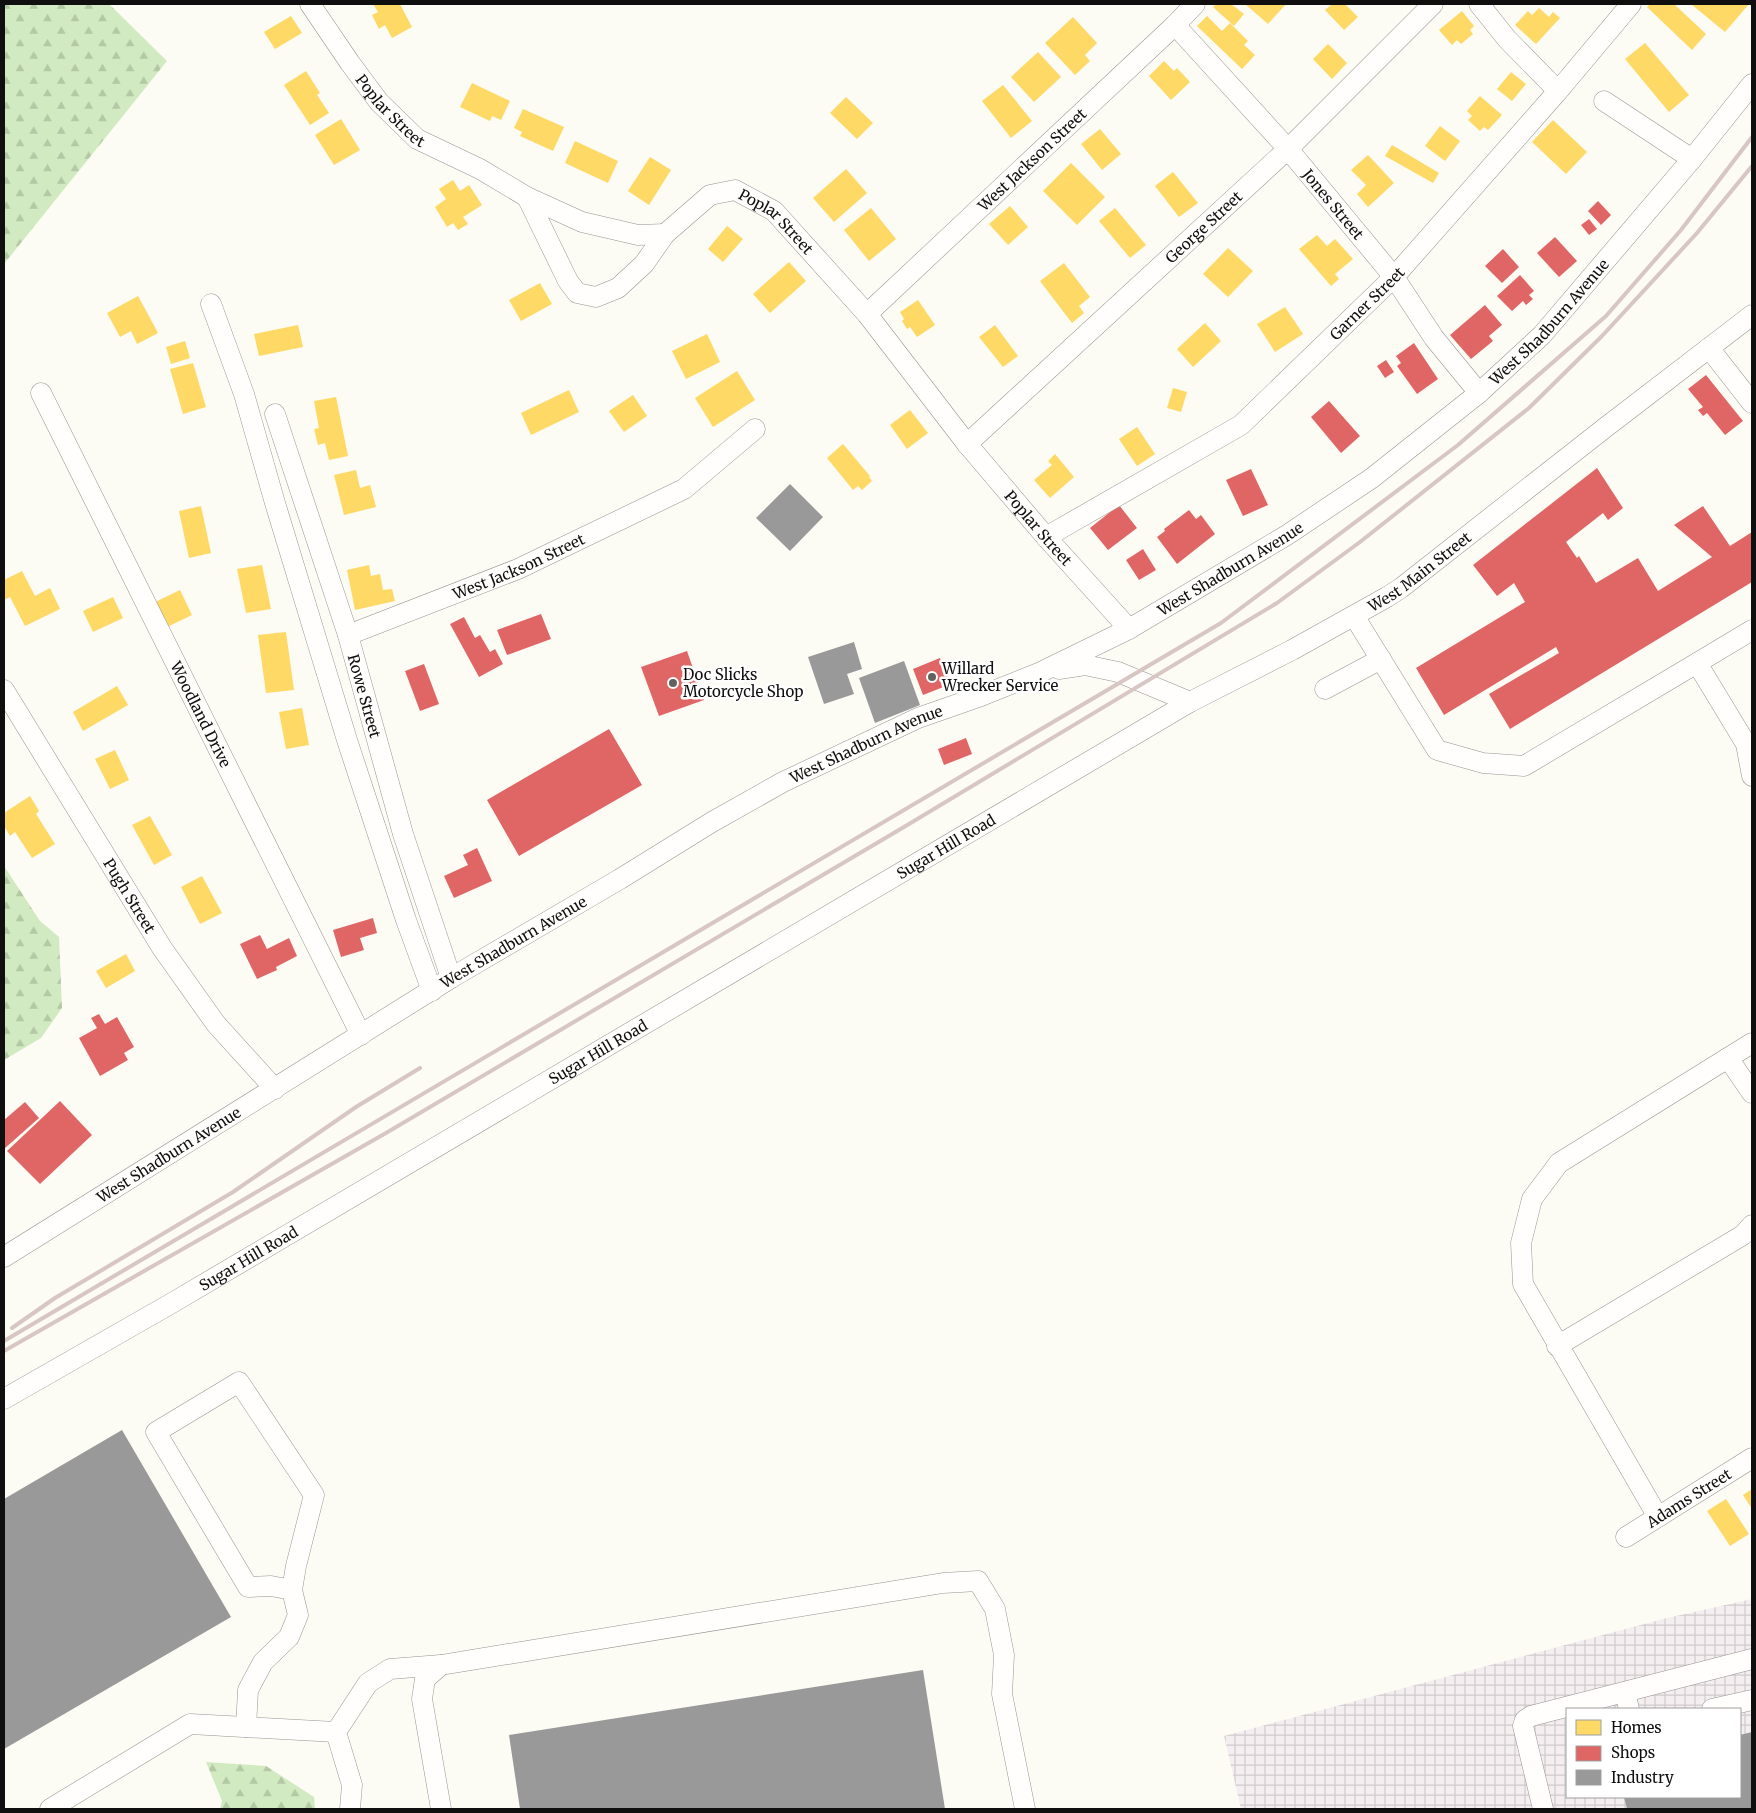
<svg xmlns="http://www.w3.org/2000/svg" width="1756" height="1813" font-family="Merriweather,serif">
  <defs>
    <pattern id="industrial-grid" width="8" height="8" patternUnits="userSpaceOnUse" patternTransform="scale(1.25)"><rect width="8" height="8" fill="#f4eef1"/><path d="M0 4h8M4 0v8" fill="none" stroke="#d0cbcd"/></pattern>
    <pattern id="forest-firs" width="22" height="20" patternUnits="userSpaceOnUse" patternTransform="scale(1.25)"><rect width="22" height="20" fill="#d2eac1"/><path d="M5 1l3.5 6h-7zM16 11l3.5 6h-7z" fill="#b3c8a5"/></pattern>
  </defs>
  <rect width="100%" height="100%" fill="#fcfbf4"/>
  <path fill="url(#industrial-grid)" fill-rule="evenodd" d="M1752 1599V1809H1241L1224 1736 1663 1619ZM1567 1709H1740V1797H1567Z"/>
  <path fill="url(#forest-firs)" d="M4 4H109L167 61 4 264Z
    M4 866 40 921 59 937 62 1008 41 1038 4 1060Z
    M206 1762 266 1766 314 1797 315 1809H220L222 1801Z"/>
  <path fill="#ffd966" d="M373 4H400L412 27 392 38 385 25 379 29 372 15 378 12Z
    M1216 4H1231L1244 14 1234 26 1213 7Z
    M1245 4H1286L1268 24Z
    M1332 4H1345L1358 17 1344 30 1325 10Z
    M1650 4H1674L1706 34 1692 50 1647 7Z
    M1691 4H1749L1725 32Z
    M1539 8 1549 17 1553 12 1560 18 1536 44 1515 25 1528 11 1532 15Z
    M1462 11 1474 26 1470 30 1473 34 1461 44 1457 40 1452 45 1439 30Z
    M291 16 302 33 275 49 264 32Z
    M1207 16 1222 31 1230 23 1248 41 1244 45 1255 55 1242 69 1197 26Z
    M1073 17 1097 43 1085 55 1090 61 1075 75 1045 43Z
    M1645 43 1689 95 1669 112 1625 59Z
    M1328 44 1347 63 1332 79 1313 59Z
    M1038 52 1061 77 1034 102 1011 77Z
    M1164 61 1174 71 1177 68 1190 82 1171 100 1149 76Z
    M306 71 320 93 317 95 329 113 310 125 284 85Z
    M1511 72 1526 84 1512 101 1497 89Z
    M472 83 510 101 501 120 492 116 490 121 460 107Z
    M1003 85 1032 121 1011 138 982 101Z
    M1480 96 1502 115 1488 130 1484 127 1480 131 1468 120 1472 116 1467 111Z
    M846 97 873 123 857 139 830 113Z
    M523 109 564 127 553 151 520 136 522 132 514 128Z
    M341 119 360 150 334 165 315 135Z
    M1553 120 1587 152 1566 174 1532 142Z
    M1440 126 1460 141 1445 161 1425 146Z
    M1100 129 1121 154 1102 170 1081 144Z
    M575 141 618 161 608 183 565 163Z
    M1392 145 1439 173 1433 183 1385 156Z
    M1368 155 1394 183 1368 207 1357 194 1366 185 1351 170Z
    M650 157 671 170 649 205 628 191Z
    M1071 163 1105 197 1077 225 1043 191Z
    M846 169 867 193 834 222 813 198Z
    M1173 172 1198 203 1179 217 1155 186Z
    M453 180 460 191 469 185 482 205 463 217 468 224 458 230 453 223 447 227 435 207 446 199 439 189Z
    M1010 206 1028 227 1008 245 989 224Z
    M871 208 896 239 869 261 844 230Z
    M1115 208 1146 245 1130 258 1099 221Z
    M727 226 743 239 723 262 708 249Z
    M1317 235 1327 246 1335 239 1353 259 1335 274 1339 279 1331 286 1299 249Z
    M1228 248 1253 271 1228 297 1203 274Z
    M789 262 806 281 770 313 753 294Z
    M1064 263 1090 297 1079 306 1084 313 1072 323 1040 281Z
    M540 283 552 304 521 321 509 300Z
    M138 296 158 333 137 344 131 331 120 337 107 313Z
    M918 300 935 325 917 337 910 327 907 329 902 321 904 319 900 312Z
    M1285 307 1303 334 1275 352 1257 324Z
    M1205 323 1221 341 1193 367 1177 349Z
    M298 325 303 347 259 356 254 334Z
    M995 325 1018 356 1003 367 979 337Z
    M707 334 720 362 686 379 672 351Z
    M185 341 190 358 171 364 166 347Z
    M193 363 206 407 183 414 170 369Z
    M737 371 755 400 713 427 695 398Z
    M1173 388 1187 392 1181 412 1167 408Z
    M569 390 579 412 531 435 521 413Z
    M633 395 647 416 624 432 609 411Z
    M336 397 348 456 329 460 325 443 318 445 314 429 319 428 314 401Z
    M910 410 928 433 907 449 890 425Z
    M1137 427 1155 454 1137 466 1119 439Z
    M843 444 870 476 869 477 872 481 862 490 858 486 853 490 827 458Z
    M1055 454 1074 477 1050 498 1034 480 1052 465 1048 461Z
    M356 470 360 488 370 485 376 507 344 515 334 475Z
    M201 506 211 553 189 558 179 511Z
    M262 565 271 609 246 613 237 569Z
    M369 565 371 576 380 574 383 590 392 589 395 601 355 610 347 570Z
    M22 571 35 596 50 588 60 609 25 626 10 597 4 600V580Z
    M180 590 192 615 163 629 151 604Z
    M113 597 123 618 93 632 83 611Z
    M286 632 294 690 266 693 258 635Z
    M117 686 128 705 83 731 73 712Z
    M302 708 309 745 286 749 279 712Z
    M115 750 129 780 110 789 95 759Z
    M30 796 39 811 36 814 55 844 32 858 15 832 10 836 4 826V813Z
    M150 816 172 855 154 865 132 825Z
    M202 876 222 913 200 924 181 887Z
    M126 954 135 971 106 988 96 971Z
    M1752 1489V1509L1743 1495Z
    M1726 1499 1749 1534 1730 1546 1707 1511Z"/>
  <path fill="#e06666" d="M1598 201 1611 215 1601 225 1588 211Z
    M1589 219 1597 229 1589 235 1581 225Z
    M1555 237 1577 261 1559 277 1537 253Z
    M1503 249 1519 267 1502 283 1485 266Z
    M1520 275 1534 291 1529 295 1533 299 1526 305 1523 301 1512 311 1497 296Z
    M1485 305 1502 325 1489 336 1493 341 1471 359 1450 335Z
    M1414 343 1438 379 1417 394 1397 366 1401 363 1396 356Z
    M1386 360 1394 372 1385 378 1377 366Z
    M1706 375 1743 421 1725 435 1707 413 1703 416 1698 410 1703 407 1688 389Z
    M1329 401 1360 436 1341 453 1311 417Z
    M1597 468 1623 508 1608 520 1603 513 1566 542 1577 558 1579 556 1596 583 1638 558 1658 591 1712 557 1674 525 1703 506 1730 546 1752 532V582L1510 729 1489 694 1559 653 1556 647 1444 715 1416 668 1525 602 1514 583 1497 596 1473 565Z
    M1251 469 1268 505 1243 516 1226 480Z
    M1119 505 1137 528 1108 550 1090 528Z
    M1189 510 1196 519 1201 515 1215 534 1177 564 1157 537 1165 531 1164 529Z
    M1143 549 1156 570 1139 580 1126 560Z
    M541 614 551 639 507 655 497 630Z
    M464 617 475 638 480 635 490 652 495 649 503 664 479 677 450 624Z
    M687 651 704 700 659 716 641 667Z
    M940 658 951 684 923 695 913 669Z
    M424 664 439 704 420 711 405 671Z
    M609 729 642 785 519 856 487 800Z
    M966 738 972 754 944 765 938 749Z
    M477 848 492 881 454 898 444 876 468 865 463 855Z
    M373 918 377 933 360 938 364 950 341 957 333 930Z
    M260 935 267 949 289 938 297 956 276 967 277 970 257 979 240 944Z
    M99 1014 105 1024 117 1017 134 1047 124 1053 128 1060 100 1076 79 1038 97 1028 91 1018Z
    M60 1101 92 1135 40 1184 7 1151Z
    M25 1102 39 1118 4 1149V1120Z"/>
  <path fill="#999" d="M790 484 823 517 790 551 756 518Z
    M854 642 862 669 847 674 854 694 824 704 808 657Z
    M904 661 920 705 875 723 859 678Z
    M122 1430 231 1617 4 1749V1499Z
    M923 1670 945 1809H520L509 1735Z
    M1752 1732V1809H1627L1624 1797H1740V1735Z"/>
  <g fill="none" stroke-linecap="round" stroke-linejoin="round">
    <g stroke="#969592" stroke-width="21">
      <g id="minor">
        <path id="s1" d="M310 4 350 63 379 102 417 139 480 169 527 197 582 222 638 235 665 234"/>
        <path d="M1479 4 1507 39 1558 91"/>
        <path id="s2" d="M1175 25 1288 149 1394 277 1434 338 1479 393"/>
        <path d="M1604 101 1692 159"/>
        <path id="s3" d="M527 197 568 281 577 293 596 297 618 288 644 264 665 234 710 195 735 190 774 211 867 314 967 444 1046 537 1129 629"/>
        <path d="M211 304 244 394 275 503 347 740 406 920 432 991"/>
        <path id="s4" d="M867 314 1175 25 1195 4"/>
        <path d="M1709 348 1752 403"/>
        <path id="s5" d="M41 393 361 1035"/>
        <path id="s6" d="M275 414 348 635 403 834 451 978"/>
        <path id="s7" d="M967 444 1288 149 1433 4"/>
        <path id="s8" d="M1046 537 1241 425 1394 277 1558 91 1631 4"/>
        <path d="M1354 616 1437 750 1483 763 1524 766 1697 663 1746 744 1752 776"/>
        <path id="s9" d="M348 635 518 569 684 489 755 429"/>
        <path d="M1697 663 1752 630"/>
        <path d="M1059 669 1085 665 1118 672 1190 702"/>
        <path d="M1325 689 1381 659"/>
        <path id="s10" d="M4 690 162 948 216 1024 275 1089"/>
        <path d="M1728 1058 1752 1093"/>
        <path id="s11" d="M4 1257 451 978 620 879 712 822 783 782 918 718 981 696 1041 672 1129 629 1287 535 1372 478 1479 393 1542 335 1692 159 1752 84"/>
        <path d="M1557 1346 1743 1235 1752 1225"/>
        <path id="s12" d="M4 1399 172 1303 1190 702 1292 650 1387 597 1401 588 1606 427 1752 315"/>
        <path d="M1658 1517 1523 1284 1521 1243 1532 1199 1559 1163 1752 1043"/>
        <path id="s13" d="M1626 1537 1752 1458"/>
        <path d="M1625 1692 1629 1709"/>
        <path d="M1712 1709 1752 1700"/>
        <path d="M246 1727 248 1690 263 1662 289 1637 298 1615 292 1590 271 1586 248 1587 156 1432 239 1382 314 1495 296 1566 292 1590"/>
        <path d="M336 1732 368 1683 390 1669 441 1665"/>
        <path d="M336 1732 352 1785 350 1809"/>
        <path d="M50 1809 190 1724 336 1732"/>
        <path d="M441 1809 422 1699 425 1679 441 1665 943 1583 978 1581 995 1609 1004 1655 1002 1694 1025 1809"/>
        <path d="M1543 1809 1523 1726 1525 1720 1531 1716 1752 1659"/>
      </g>
    </g>
    <use href="#minor" stroke="#fffefd" stroke-width="20"/>
    <path stroke="#d8c6c4" stroke-width="4" d="M12 1328 55 1298 233 1192 356 1107 420 1068
      M4 1341 1221 623 1458 445 1606 316 1681 230 1752 137
      M4 1351 386 1133 904 827 1277 603 1360 542 1529 408 1602 336 1697 233 1752 166"/>
  </g>
  <g fill="#62625f" stroke="#fff" stroke-width="2">
    <circle cx="932" cy="677" r="5"/>
    <circle cx="673" cy="683" r="5"/>
  </g>
  <g text-anchor="middle" dominant-baseline="central" stroke-width="5" stroke-linejoin="round" paint-order="stroke">
    <g font-size="15" fill="#0f0f0f" stroke="#fff">
      <text stroke="none"><textPath href="#s1" startOffset="134">Poplar Street</textPath></text>
      <text stroke="none"><textPath href="#s4" startOffset="226">West Jackson Street</textPath></text>
      <text stroke="none"><textPath href="#s2" startOffset="239">Jones Street</textPath></text>
      <text stroke="none"><textPath href="#s3" startOffset="361">Poplar Street</textPath></text>
      <text stroke="none"><textPath href="#s7" startOffset="321">George Street</textPath></text>
      <text stroke="none"><textPath href="#s8" startOffset="400">Garner Street</textPath></text>
      <text stroke="none"><textPath href="#s11" startOffset="1814">West Shadburn Avenue</textPath></text>
      <text stroke="none"><textPath href="#s3" startOffset="766">Poplar Street</textPath></text>
      <text stroke="none"><textPath href="#s9" startOffset="184">West Jackson Street</textPath></text>
      <text stroke="none"><textPath href="#s11" startOffset="1409">West Shadburn Avenue</textPath></text>
      <text stroke="none"><textPath href="#s12" startOffset="1640">West Main Street</textPath></text>
      <text stroke="none"><textPath href="#s6" startOffset="296">Rowe Street</textPath></text>
      <text stroke="none"><textPath href="#s5" startOffset="359">Woodland Drive</textPath></text>
      <text stroke="none"><textPath href="#s11" startOffset="1004">West Shadburn Avenue</textPath></text>
      <text stroke="none"><textPath href="#s12" startOffset="1092">Sugar Hill Road</textPath></text>
      <text stroke="none"><textPath href="#s10" startOffset="241">Pugh Street</textPath></text>
      <text stroke="none"><textPath href="#s11" startOffset="599">West Shadburn Avenue</textPath></text>
      <text stroke="none"><textPath href="#s12" startOffset="688">Sugar Hill Road</textPath></text>
      <text stroke="none"><textPath href="#s11" startOffset="194">West Shadburn Avenue</textPath></text>
      <text stroke="none"><textPath href="#s12" startOffset="282">Sugar Hill Road</textPath></text>
      <text stroke="none"><textPath href="#s13" startOffset="74">Adams Street</textPath></text>
    </g>
    <g font-size="15" fill="#0f0f0f" stroke="#fff" text-anchor="start">
      <text x="942" y="668">Willard<tspan x="942" dy="17">Wrecker Service</tspan></text>
      <text x="683" y="674">Doc Slicks<tspan x="683" dy="17">Motorcycle Shop</tspan></text>
    </g>
  </g>
  <rect width="1756" height="1813" fill="none" stroke="#0f0f0f" stroke-width="10"/>
  <rect x="1566" y="1708" width="175" height="90" fill="#ffffff" stroke="#9f9f9f"/>
  <rect x="1576" y="1720" width="25" height="15" fill="#ffd966" stroke="#9f9f9f"/>
  <text x="1611" y="1733" font-size="15" fill="#0f0f0f">Homes</text>
  <rect x="1576" y="1746" width="25" height="15" fill="#e06666" stroke="#9f9f9f"/>
  <text x="1611" y="1758" font-size="15" fill="#0f0f0f">Shops</text>
  <rect x="1576" y="1770" width="25" height="15" fill="#999999" stroke="#9f9f9f"/>
  <text x="1611" y="1783" font-size="15" fill="#0f0f0f">Industry</text>
</svg>
